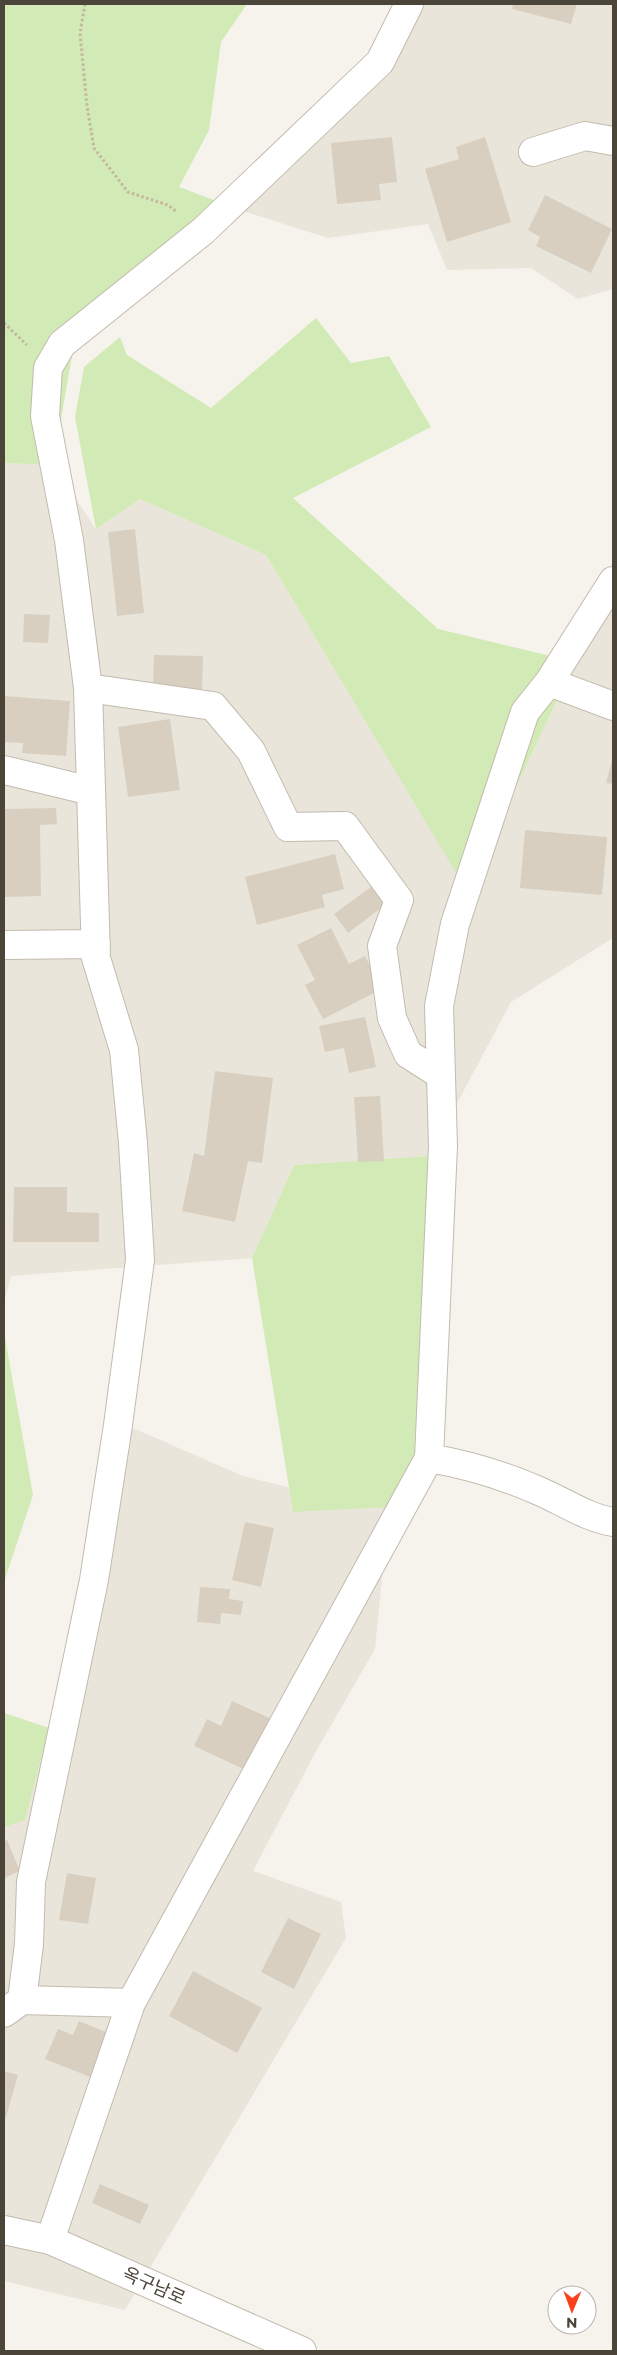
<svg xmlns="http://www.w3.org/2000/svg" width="617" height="2355" font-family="Montserrat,'Noto Sans KR',sans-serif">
  <rect width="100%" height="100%" fill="#f6f3ec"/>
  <path fill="#eae5da" d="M409 4H613V289L578 299 531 268 447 270 428 224 328 238 240 210 394 56Z
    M4 463 53 465 96 529 140 499 266 555 467 890 613 582V938L511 1002 429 1156 294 1165 252 1258 11 1276 4 1302Z
    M112 1419 243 1476 296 1489 389 1507 375 1649 315 1753 253 1871 341 1902 346 1938 125 2310 4 2281V1827L25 1819 49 1728Z"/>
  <path fill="#d2eab5" d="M4 4H247L221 42 209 130 179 187 230 206 74 344 53 465 4 463Z
    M316 318 351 363 389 356 431 427 293 498 438 629 575 662 467 891 266 555 140 499 96 529 75 417 84 367 120 337 127 355 211 408Z
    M429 1156 426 1453 389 1507 293 1512 252 1258 294 1165Z
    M4 1332 33 1495 4 1582Z
    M4 1713 49 1728 25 1820 4 1827Z"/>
  <path fill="#d8cfc1" d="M513 4H577L571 24 512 9Z
    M392 137 397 182 379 184 381 200 337 204 331 143Z
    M485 137 511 222 447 242 425 169 459 159 456 147Z
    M545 195 612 229 591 273 536 246 540 237 528 230Z
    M135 529 144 613 117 616 108 532Z
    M24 614 50 615 48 643 23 642Z
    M154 655 203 656 202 690 153 688Z
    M4 696 70 701 66 756 22 753 23 743 4 742Z
    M170 719 180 790 128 797 118 727Z
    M613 757V784L606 783Z
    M56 808 57 824 40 825 41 896 4 897V809Z
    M525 830 607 837 602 895 520 888Z
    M335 854 344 889 322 895 325 907 257 925 245 877Z
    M375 884 389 902 348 933 334 914Z
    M331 928 349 964 365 956 382 989 323 1019 305 985 315 980 297 945Z
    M365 1017 376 1067 349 1073 344 1048 325 1052 319 1026Z
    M215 1071 273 1078 262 1163 248 1161 235 1222 182 1211 194 1153 204 1156Z
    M380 1096 384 1161 358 1162 354 1097Z
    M14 1187H67V1212L99 1213V1242H13Z
    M245 1522 274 1528 261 1587 232 1580Z
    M200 1587 230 1589 229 1599 243 1601 241 1615 221 1613 220 1624 197 1622Z
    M232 1701 276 1721 252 1773 194 1746 207 1719 221 1726Z
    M7 1840 20 1871 4 1878V1841Z
    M67 1873 96 1878 88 1924 59 1920Z
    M288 1918 321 1934 294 1989 261 1972Z
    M193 1971 262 2008 237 2053 169 2016Z
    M79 2021 118 2037 100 2081 45 2059 58 2029 73 2035Z
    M4 2071 18 2075 4 2124Z
    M100 2184 149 2205 140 2224 92 2203Z"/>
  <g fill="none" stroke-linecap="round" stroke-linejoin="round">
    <g stroke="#c2bbae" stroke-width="30">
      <path id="minor" d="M533 152 585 136 613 141
        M549 682 613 706
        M88 688 213 706 251 751 288 827 345 826 399 900 382 946 392 1018 408 1054 441 1075
        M4 770 91 791
        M4 945 96 944
        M429 1458 443 1146 439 1006 455 924 525 712 549 682 613 581
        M22 2000 131 2003
        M4 2013 22 2000 29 1944 31 1882 94 1580 118 1425 140 1260 133 1143 124 1050 96 958 88 688 69 540 45 416 48 368 62 344 203 231 380 62 409 4
        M4 2230 50 2240 302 2351
        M50 2240 131 2003 429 1458C464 1464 499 1474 532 1488 560 1499 584 1517 613 1522"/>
    </g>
    <path stroke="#c4b79f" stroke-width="3" stroke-dasharray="2.5 2.5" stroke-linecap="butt" d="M85 4 80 33 87 106 94 148 128 192 168 205 177 212
      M4 323 27 345"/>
    <use href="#minor" stroke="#fff" stroke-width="28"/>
  </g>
  <g text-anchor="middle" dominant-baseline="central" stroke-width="5" stroke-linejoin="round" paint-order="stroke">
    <g font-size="18" fill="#4b4439" stroke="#fff">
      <text transform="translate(154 2286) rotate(24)">옥구남로</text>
    </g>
  </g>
  <rect width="617" height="2355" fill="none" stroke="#4b4439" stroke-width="10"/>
  <g transform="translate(572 2310) rotate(181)"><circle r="24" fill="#ffffff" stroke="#b7b4b0"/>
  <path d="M0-4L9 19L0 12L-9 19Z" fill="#fc3f1d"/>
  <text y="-8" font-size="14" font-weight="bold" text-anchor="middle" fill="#4b4439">N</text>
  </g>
</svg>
